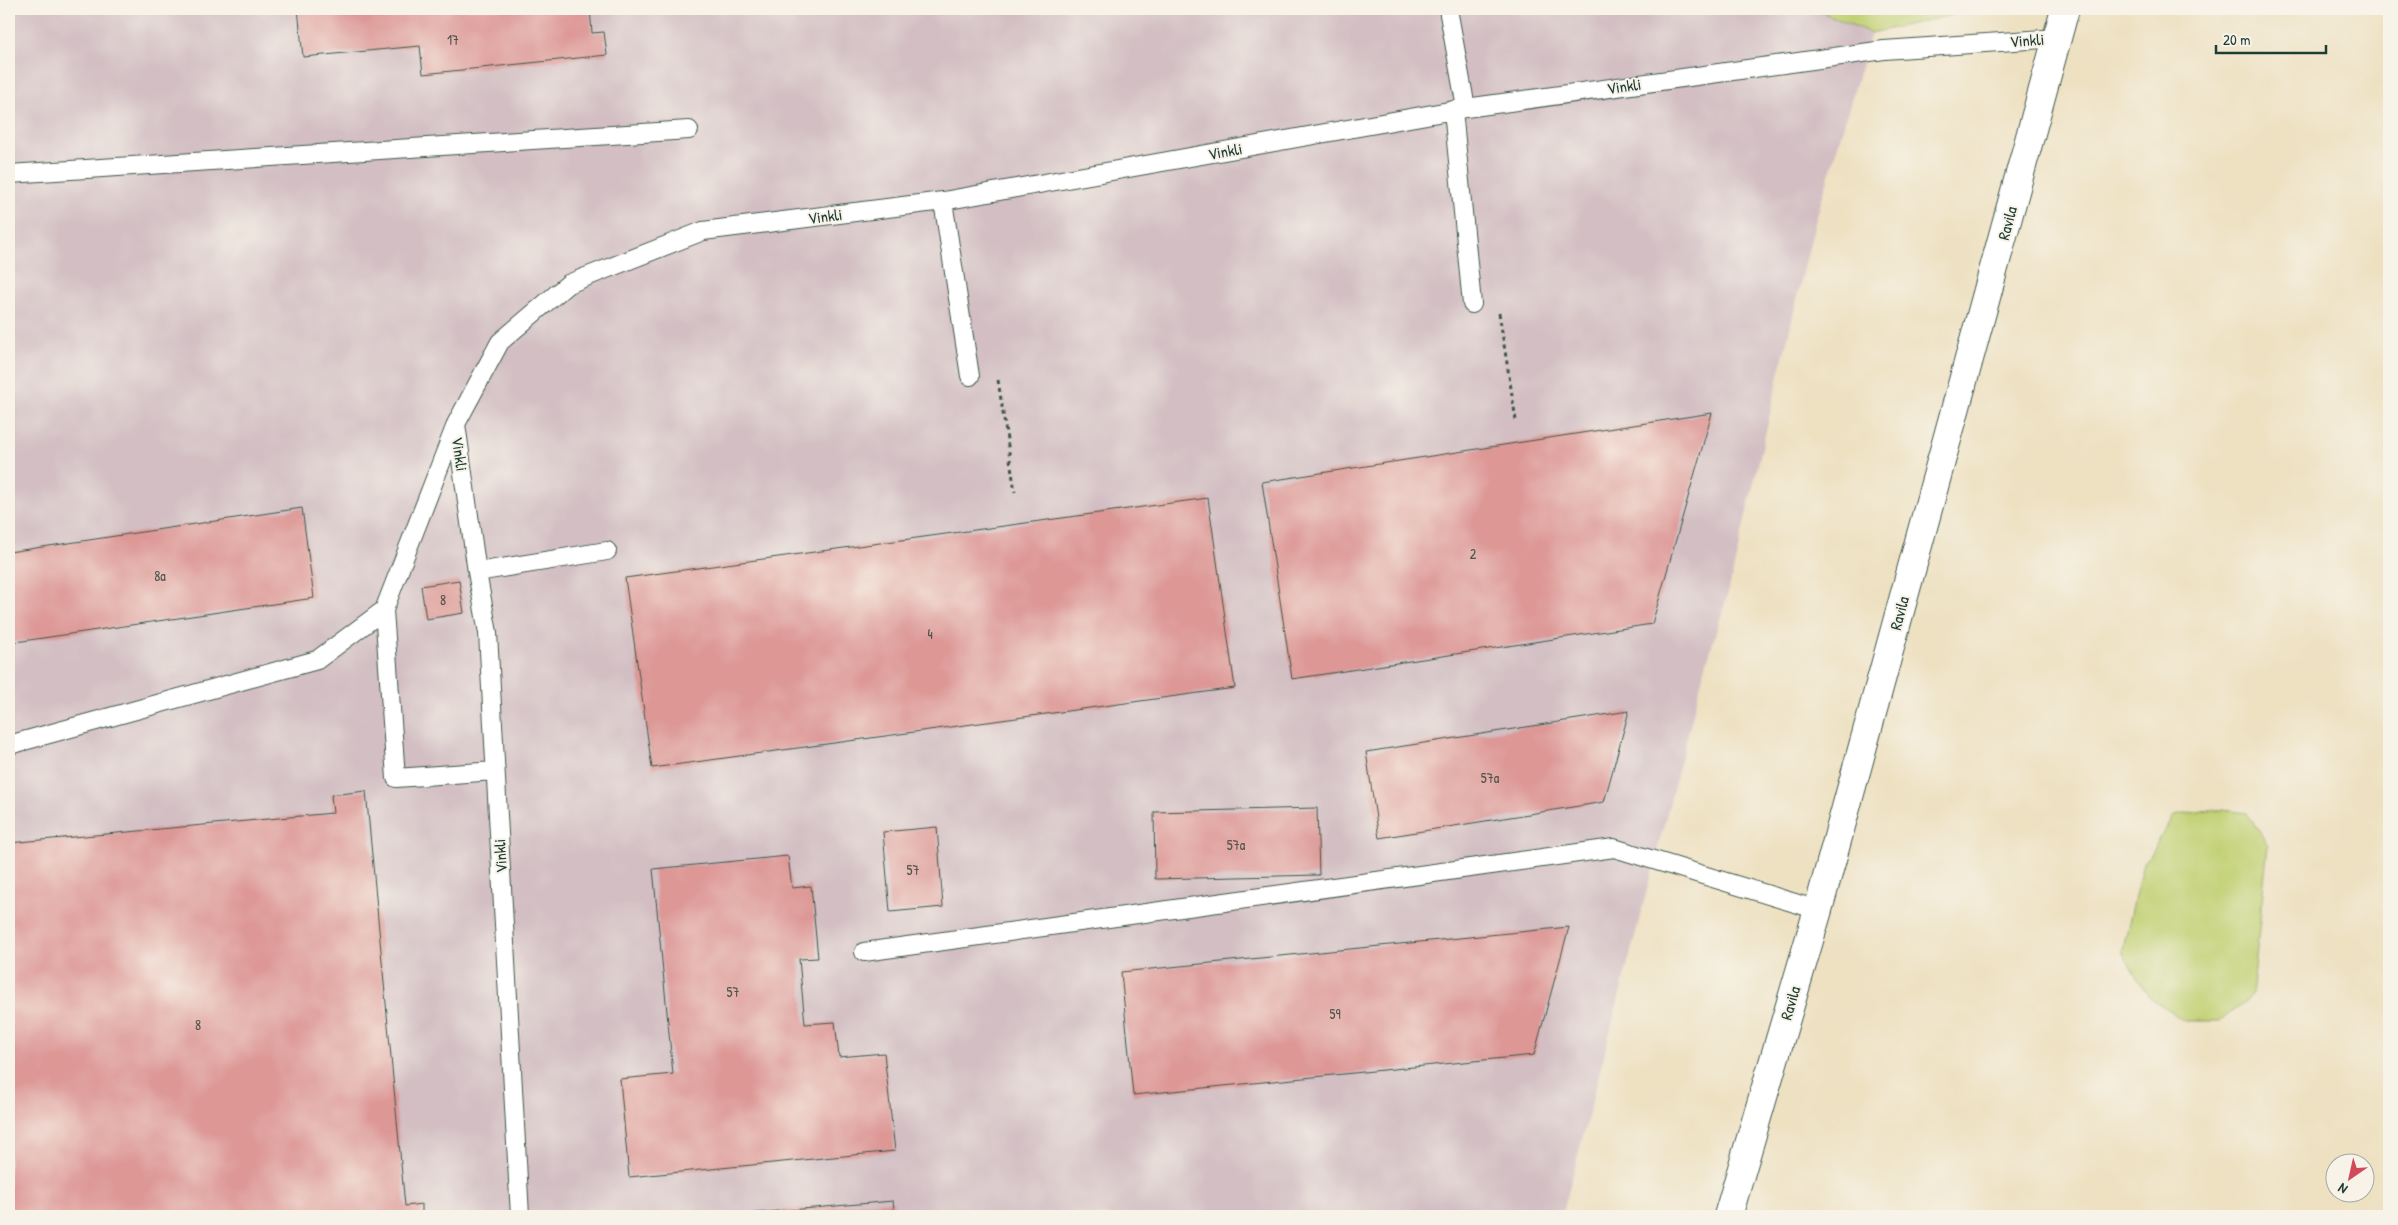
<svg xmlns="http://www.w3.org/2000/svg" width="2398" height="1225" font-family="'Patrick Hand',sans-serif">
  <rect width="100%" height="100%" fill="#f7f3e8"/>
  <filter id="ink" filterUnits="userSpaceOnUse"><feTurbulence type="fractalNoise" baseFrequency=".02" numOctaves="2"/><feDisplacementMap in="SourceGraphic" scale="10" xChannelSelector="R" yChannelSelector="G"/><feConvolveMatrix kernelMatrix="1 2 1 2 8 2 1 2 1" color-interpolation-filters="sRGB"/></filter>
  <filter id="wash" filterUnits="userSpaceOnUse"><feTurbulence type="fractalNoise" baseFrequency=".0096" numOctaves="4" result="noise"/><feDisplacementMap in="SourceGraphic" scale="20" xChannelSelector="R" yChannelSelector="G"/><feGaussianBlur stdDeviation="1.12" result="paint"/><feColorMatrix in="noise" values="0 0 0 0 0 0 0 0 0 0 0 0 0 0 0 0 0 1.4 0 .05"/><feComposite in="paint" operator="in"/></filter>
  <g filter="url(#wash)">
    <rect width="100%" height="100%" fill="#eee1c2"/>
    <path fill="#d2bec3" d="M9 9H1814L1871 33 1814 226 1728 593 1703 675 1562 1216H9Z"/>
    <path fill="#c1d072" stroke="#708653" d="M1814 9H1980L1871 33Z
      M2214 809 2247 813 2268 845 2252 996 2220 1021H2184L2148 996 2122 952 2142 867 2174 816Z"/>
    <g id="blocks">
      <path fill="#dd9896" d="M298 9H590L592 33 604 32 607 55 423 74 420 46 303 57Z
        M1712 413 1652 624 1292 679 1262 482Z
        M1208 498 1235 688 652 768 625 578Z
        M302 508 314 598 9 643V552Z
        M459 580 464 613 426 619 421 586Z
        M1629 711 1604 802 1379 838 1366 752Z
        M366 791 405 1206 422 1204V1213L418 1216H9V843L333 813 331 795Z
        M1317 808 1319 875 1155 879 1154 812Z
        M937 827 943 907 890 912 883 832Z
        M788 856 792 888 811 886 818 958 799 959 805 1024 835 1022 839 1057 884 1053 895 1151 629 1177 620 1079 673 1074 653 869Z
        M1569 927 1534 1055 1133 1095 1121 972Z
        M893 1201 895 1216H734V1215Z"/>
    </g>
  </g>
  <g filter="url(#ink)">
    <use href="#blocks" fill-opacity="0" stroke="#3e5649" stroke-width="1"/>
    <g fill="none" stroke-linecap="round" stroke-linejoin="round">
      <g stroke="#3e5649" stroke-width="20">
        <path id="lane" d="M1448 9 1466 108
          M1453 110 1472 304
          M9 174 689 130
          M943 201 970 376
          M455 427 384 610 396 778 495 771
          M477 572 607 551
          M9 745 317 660 384 610
          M864 952 1614 848 1818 910
          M520 1216 488 633 477 572 456 424 500 342 568 284 703 231 943 201 1466 108 1884 50 2057 38"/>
      </g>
      <g stroke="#3e5649" stroke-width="30">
        <path id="secondary" d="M1728 1216 1818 910 2065 9"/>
      </g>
      <path stroke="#3e5649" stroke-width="3" stroke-dasharray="4 4" stroke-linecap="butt" d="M1499 313 1516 420
        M998 380 1015 492"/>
      <use href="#lane" stroke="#fff" stroke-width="18"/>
      <use href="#secondary" stroke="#fff" stroke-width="28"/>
    </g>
  </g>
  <g text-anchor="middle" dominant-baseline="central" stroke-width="4" stroke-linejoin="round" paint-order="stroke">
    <g font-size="14" fill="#4e544c">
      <text x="453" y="39">17</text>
      <text x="1473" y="553">2</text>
      <text x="160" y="575">8a</text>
      <text x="443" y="599">8</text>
      <text x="930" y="633">4</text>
      <text x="1490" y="777">57a</text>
      <text x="1236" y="844">57a</text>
      <text x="913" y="869">57</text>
      <text x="733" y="991">57</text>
      <text x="1335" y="1013">59</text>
      <text x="198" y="1024">8</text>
    </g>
    <g font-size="16" fill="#1f3d34" stroke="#f7f3e8">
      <text transform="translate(2027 40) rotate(-4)">Vinkli</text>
      <text transform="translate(1624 86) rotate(-8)">Vinkli</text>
      <text transform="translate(1225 151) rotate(-10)">Vinkli</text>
      <text transform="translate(825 216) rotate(-7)">Vinkli</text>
      <text transform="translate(2007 223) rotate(-75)">Ravila</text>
      <text transform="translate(460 454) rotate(82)">Vinkli</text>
      <text transform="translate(1899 613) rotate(-75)">Ravila</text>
      <text transform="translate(500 856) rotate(-93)">Vinkli</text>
      <text transform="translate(1790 1003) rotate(-74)">Ravila</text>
    </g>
  </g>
  <rect width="2398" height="1225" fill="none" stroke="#f7f3e8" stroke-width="30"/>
  <g transform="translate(2350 1178) rotate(214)"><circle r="24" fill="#f7f3e8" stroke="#a1aaa0"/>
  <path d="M0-4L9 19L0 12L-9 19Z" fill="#d1495b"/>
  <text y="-8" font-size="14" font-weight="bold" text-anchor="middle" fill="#1f3d34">N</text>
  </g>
  <path d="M2216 45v8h110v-8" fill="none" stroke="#1f3d34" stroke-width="2.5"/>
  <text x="2223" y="45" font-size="15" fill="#1f3d34" stroke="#f7f3e8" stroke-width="4" paint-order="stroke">20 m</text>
</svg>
